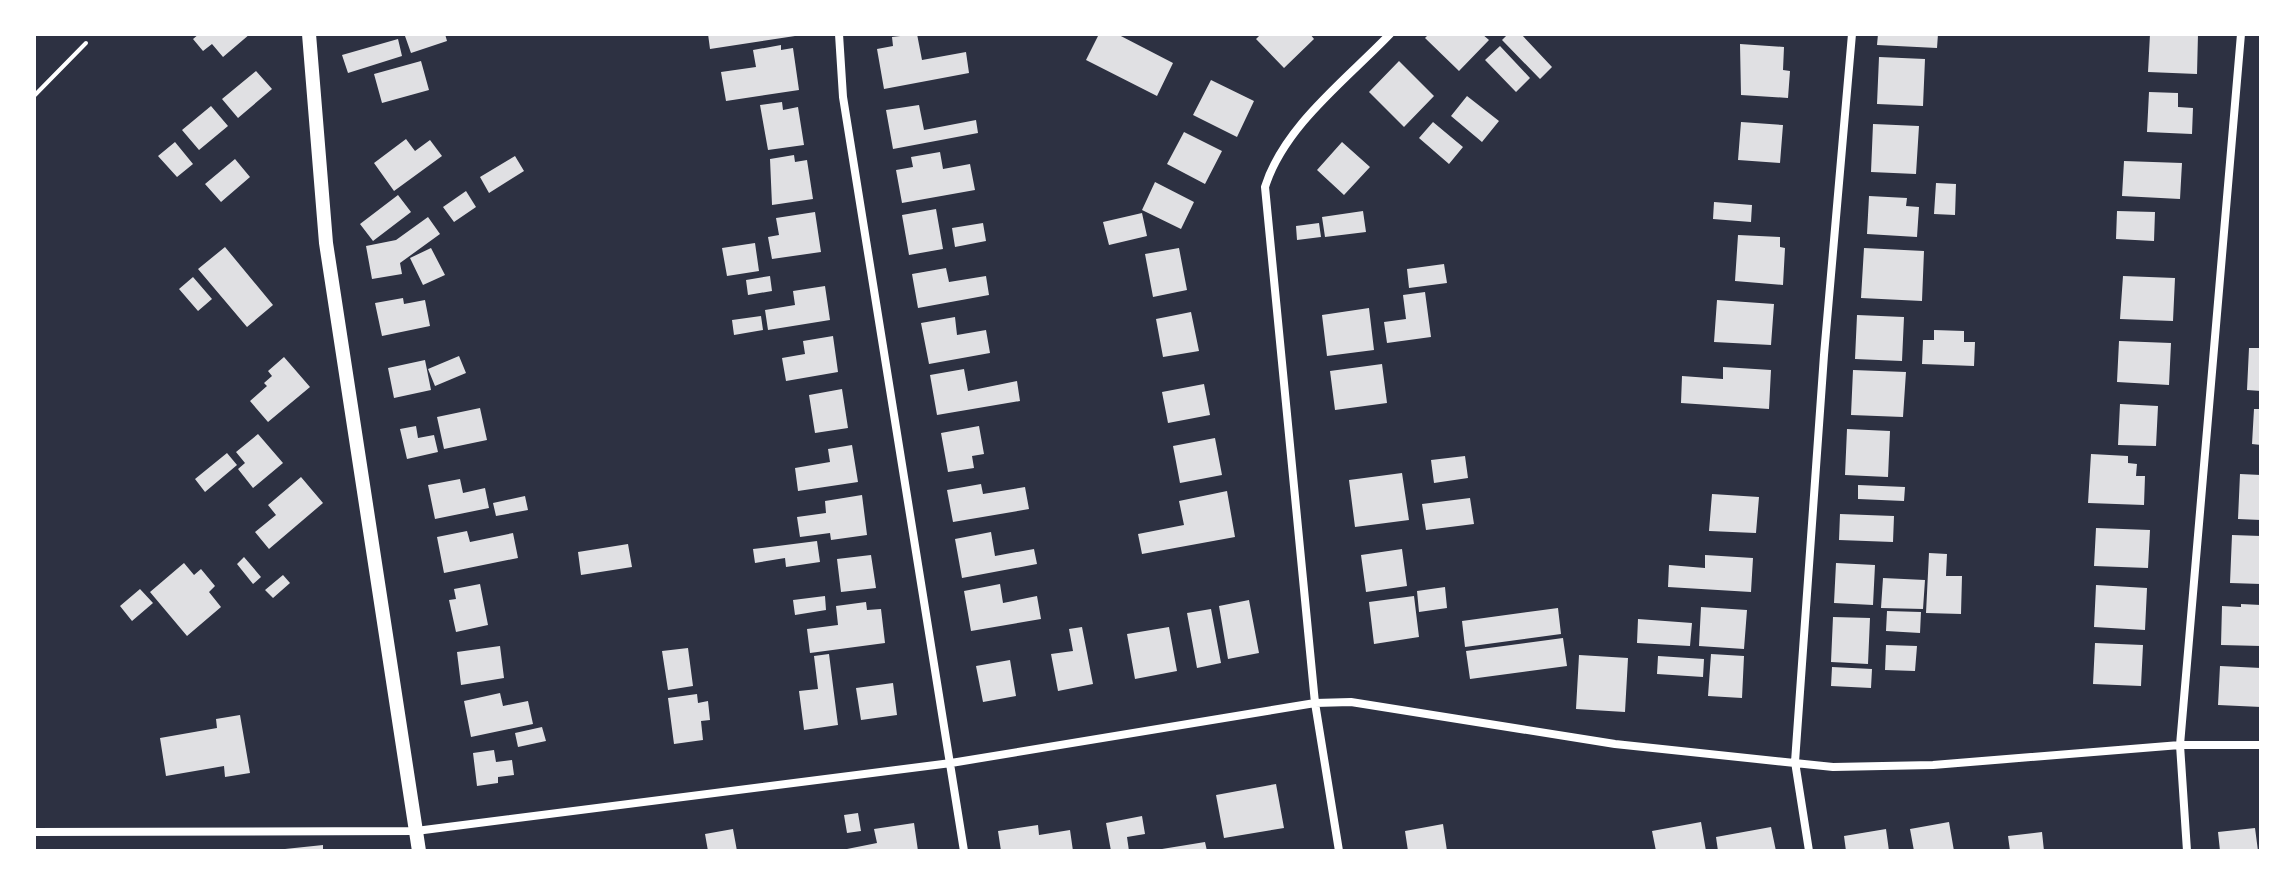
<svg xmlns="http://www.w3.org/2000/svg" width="2295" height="885" font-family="Lato,sans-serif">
  <rect width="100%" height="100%" fill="#2d3142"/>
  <path fill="#e0e0e3" d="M199 34H250L223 57 212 44 203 51 193 39Z
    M411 34H445L447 41 411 53 405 36Z
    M708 34H795V36L710 49Z
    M917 34 922 60 966 52 969 73 884 89 877 49 893 46 892 37Z
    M1099 34H1117L1173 63 1157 96 1086 60Z
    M1261 34H1310L1314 39 1284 68 1256 39Z
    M1429 34H1482L1489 40 1459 71 1425 38Z
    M1508 34H1521L1552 67 1540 79 1502 40Z
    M1878 34H1938L1937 48 1877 45Z
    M2150 34H2198L2197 74 2148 72Z
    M398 39 402 56 348 73 342 55Z
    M1740 44 1784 47 1783 70 1790 71 1788 98 1741 95Z
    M781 45V50L793 48 799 90 726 101 721 72 756 67 753 50Z
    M1500 46 1530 78 1516 92 1485 60Z
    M1879 57 1925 59 1923 106 1877 104Z
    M421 61 429 90 382 103 374 74Z
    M1399 61 1434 96 1404 127 1369 92Z
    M256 71 272 89 238 118 222 99Z
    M1211 80 1254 101 1237 137 1193 115Z
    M2149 92 2178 93V107L2193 108 2192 134 2147 132Z
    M1467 96 1499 121 1482 142 1451 116Z
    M782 102 783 110 798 107 804 145 768 150 760 105Z
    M919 105 924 130 976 120 978 133 893 149 886 110Z
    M211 106 228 126 199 150 182 130Z
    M1433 122 1463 147 1449 164 1419 138Z
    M1741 122 1783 125 1780 163 1738 160Z
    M1873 124 1919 126 1916 174 1871 172Z
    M1184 132 1222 151 1205 184 1167 164Z
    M406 139 415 151 430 140 442 156 394 191 374 163Z
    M175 142 193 164 177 177 158 156Z
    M1342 142 1370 167 1344 195 1317 170Z
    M940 152 943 169 970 164 975 190 902 203 896 170 913 167 911 157Z
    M794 155 795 162 807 160 813 199 772 205 770 159Z
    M515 156 524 171 489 193 480 177Z
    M235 159 250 177 221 202 205 184Z
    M2124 161 2182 163 2180 199 2122 196Z
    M1155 182 1194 202 1181 229 1142 210Z
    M1936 183 1956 184 1955 215 1934 214Z
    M466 191 476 207 454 222 443 207Z
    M398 195 411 212 373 241 360 224Z
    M1869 196 1907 198 1906 206 1919 207 1917 237 1867 234Z
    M1714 202 1752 205 1751 222 1713 219Z
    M936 209 943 249 909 255 902 215Z
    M1363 211 1366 232 1325 237 1322 217Z
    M2117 211 2155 212 2154 241 2116 239Z
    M815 212 821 252 772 259 768 237 779 235 776 218Z
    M1142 213 1147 236 1109 245 1103 222Z
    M428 217 440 234 400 263 402 274 372 279 366 246 396 240Z
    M983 223 986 241 955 247 952 228Z
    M1319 223 1321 237 1297 240 1296 226Z
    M1738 235 1780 237V247L1785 248 1783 285 1735 281Z
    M755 243 759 271 727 276 722 248Z
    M225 247 273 305 247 327 198 269Z
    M431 248 445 275 423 285 410 258Z
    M1179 248 1187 290 1153 297 1145 254Z
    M1864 248 1924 251 1922 301 1861 298Z
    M1444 264 1447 283 1409 288 1407 269Z
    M946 268 949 282 986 276 989 295 918 308 912 274Z
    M770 276 772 291 748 295 746 280Z
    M2123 276 2175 278 2173 321 2120 319Z
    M193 277 212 299 198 311 179 289Z
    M825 286 830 320 768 330 765 310 795 305 793 291Z
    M1425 292 1431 337 1387 343 1384 322 1406 319 1403 295Z
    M403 298 404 304 425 300 430 326 382 336 375 303Z
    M1717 300 1774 304 1771 345 1714 342Z
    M1369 308 1374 350 1327 356 1322 315Z
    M1191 312 1199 351 1163 357 1156 319Z
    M1857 315 1904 317 1902 361 1855 359Z
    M761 316 763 330 734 335 732 320Z
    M955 317 957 335 986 330 990 353 929 364 921 323Z
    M1934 330 1964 331V342H1975L1974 366 1922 364 1923 340H1934Z
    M833 336 838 372 786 381 782 358 805 354 803 341Z
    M2119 341 2171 343 2169 385 2117 382Z
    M2249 348H2261V391L2247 390Z
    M459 356 466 373 435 386 428 369Z
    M284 357 310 387 268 422 250 401 267 386 264 383 272 376 268 371Z
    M425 360 431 390 394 398 388 368Z
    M1382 364 1387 403 1335 410 1330 371Z
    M1723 367 1771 370 1769 409 1681 403 1682 376 1723 379Z
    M964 369 968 391 1017 381 1020 401 937 415 930 375Z
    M1853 370 1906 372 1903 417 1851 415Z
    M1204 384 1210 415 1168 423 1162 392Z
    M842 389 848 428 815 433 809 395Z
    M2120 404 2158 406 2156 446 2118 445Z
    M480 408 487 440 444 449 437 417Z
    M2254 409H2261V445L2252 444Z
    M416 426 418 438 434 435 438 452 407 459 400 429Z
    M979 426 984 454 972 456 974 468 948 472 941 433Z
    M1847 429 1890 431 1888 477 1845 475Z
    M258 434 283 463 253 488 238 469 245 463 236 452Z
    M1215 438 1222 475 1180 483 1173 446Z
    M852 445 858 482 798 491 795 468 830 462 828 449Z
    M227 453 237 465 205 492 195 479Z
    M2091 454 2128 456V463L2137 464 2136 476H2145L2144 505 2088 503Z
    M1465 456 1468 478 1434 483 1431 460Z
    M1402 473 1409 520 1355 527 1349 480Z
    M2240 474 2261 475V520L2238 519Z
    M301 477 323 503 269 549 255 532 276 515 268 505Z
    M460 479 463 493 485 488 489 508 435 519 428 485Z
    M981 484 983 494 1025 487 1029 509 953 522 947 490Z
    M1858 485 1905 487 1904 501 1858 499Z
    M1227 491 1235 537 1142 554 1138 534 1184 525 1179 501Z
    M1712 494 1759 497 1756 533 1709 531Z
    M862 495 867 535 831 540 830 533 800 537 797 517 826 513 825 501Z
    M525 496 528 510 496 516 493 503Z
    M1470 498 1474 524 1426 530 1422 504Z
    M1840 514 1894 516 1893 542 1839 540Z
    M2096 528 2150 530 2148 568 2094 566Z
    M467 531 470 542 513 533 518 558 444 573 437 537Z
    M991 532 995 556 1034 549 1037 564 962 578 955 539Z
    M2232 535 2261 536V584L2230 583Z
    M817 541 820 562 786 567 785 558 755 563 753 549Z
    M628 544 632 567 581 575 578 552Z
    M1402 549 1407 586 1366 592 1361 555Z
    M1929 553 1947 554 1946 576H1962L1961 614 1926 613Z
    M871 555 876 588 841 592 837 559Z
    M1705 555 1753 558 1751 592 1668 587 1669 565 1705 568Z
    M244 557 261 577 253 584 237 564Z
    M184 563 194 575 201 569 215 586 209 592 221 607 187 636 150 592Z
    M1836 563 1875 565 1873 605 1834 603Z
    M283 575 290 583 273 598 265 590Z
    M1883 578 1925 580 1923 609 1881 608Z
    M480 584 488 625 456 632 449 600 456 599 454 589Z
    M1000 584 1003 603 1037 596 1041 619 971 631 964 591Z
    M2096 585 2147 588 2145 630 2094 627Z
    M1445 587 1447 608 1419 612 1417 591Z
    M140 589 153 603 132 621 120 606Z
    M825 596 826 610 795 615 793 600Z
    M1414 596 1419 637 1374 644 1369 602Z
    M1249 600 1259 653 1228 659 1219 606Z
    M866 602 867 610 881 609 885 643 810 653 807 629 838 625 836 606Z
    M2241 604 2261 605V646L2221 645 2222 606 2241 607Z
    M1701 607 1747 610 1744 649 1699 646Z
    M1558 608 1561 634 1465 647 1462 621Z
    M1211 609 1221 663 1197 668 1187 613Z
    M1887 611 1921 612 1920 633 1886 631Z
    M1833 617 1870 618 1868 664 1831 662Z
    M1638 619 1692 623 1690 646 1637 643Z
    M1082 627 1093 684 1058 691 1051 654 1073 651 1069 629Z
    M1169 627 1177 671 1135 679 1127 634Z
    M1563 638 1567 666 1470 679 1466 651Z
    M2095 643 2143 645 2141 686 2093 684Z
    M1886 645 1917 646 1915 671 1885 670Z
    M500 646 504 678 461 685 457 652Z
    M688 648 693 686 668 690 662 651Z
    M829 654 838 725 804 730 799 691 818 689 814 656Z
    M1711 654 1744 656 1742 698 1708 696Z
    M1579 655 1628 658 1625 712 1576 709Z
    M1658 656 1704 659 1703 677 1657 674Z
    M1010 660 1016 696 983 702 976 666Z
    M2220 666 2261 668V707L2218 705Z
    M1832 667 1872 669 1871 688 1831 686Z
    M893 683 897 715 861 720 856 688Z
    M500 693 503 706 528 701 533 724 471 737 464 701Z
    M697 694 698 703 708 701 710 720 701 721 703 740 674 744 668 698Z
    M240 715 250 773 225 777 224 766 166 776 160 738 217 728 216 719Z
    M542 727 546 741 518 747 515 733Z
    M494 750 496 762 512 760 514 775 498 777V783L477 786 473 753Z
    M1276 784 1284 828 1224 838 1216 795Z
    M858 813 861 831 847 833 844 815Z
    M1142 816 1145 834 1127 837 1129 851H1111L1106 823Z
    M1701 822 1706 851H1656L1652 831Z
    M1949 822 1954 851H1914L1910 829Z
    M914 823 918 851H837L877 843 874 829Z
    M1443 824 1447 851H1408L1405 831Z
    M1038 825 1039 835 1070 830 1073 851H1001L998 831Z
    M1771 827 1776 851H1718L1716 837Z
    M2255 828 2258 851H2220L2218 832Z
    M733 829 737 851H708L705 834Z
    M1886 829 1889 851H1846L1844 836Z
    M2042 832 2044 851H2010L2008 836Z
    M1205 842 1207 851H1162V849Z
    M323 845V851H285V849Z"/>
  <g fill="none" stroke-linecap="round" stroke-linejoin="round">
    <path stroke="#fff" stroke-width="4" d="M34 96 86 43"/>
    <path stroke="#fff" stroke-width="8" d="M839 34 843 97 964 851
      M34 832 416 831 951 763 1315 703 1351 702 1615 744 1833 767 1933 765 2180 745H2261
      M1339 851 1315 703 1265 187C1284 126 1346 80 1390 34
      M1809 851 1795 762 1824 355 1852 34
      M2187 851 2180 745 2241 34"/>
    <path stroke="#fff" stroke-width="14" d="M309 34 326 243 419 851"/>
  </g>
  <rect width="2295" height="885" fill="none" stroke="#ffffff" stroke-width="72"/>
</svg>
